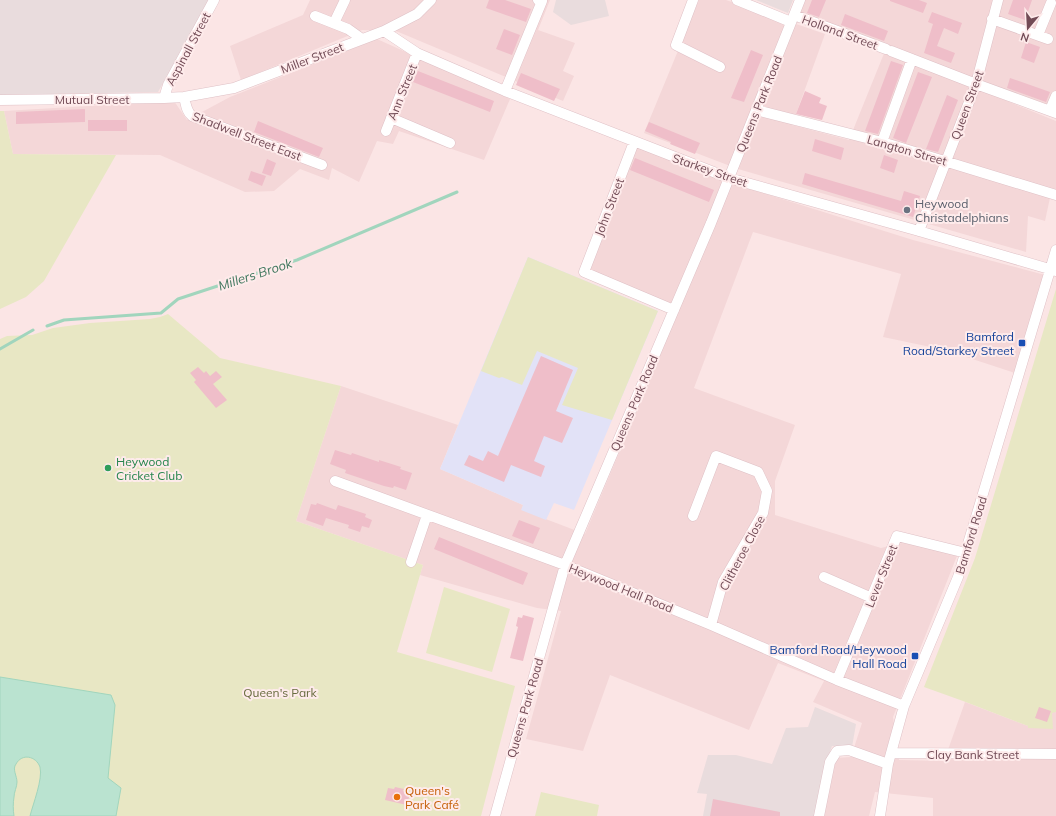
<svg xmlns="http://www.w3.org/2000/svg" width="1056" height="816" font-family="Mulish,sans-serif">
  <rect width="100%" height="100%" fill="#fbe5e5"/>
  <path fill="#f4d7d8" d="M310 0H550L538 30 575 43 563 71 574 76 563 101 396 31 362 30 241 80 230 46 303 15Z
    M699 0H726L825 34 792 125 849 140 885 51 1056 121V194L1051 193 1045 221 1028 216 1026 252 738 169 644 133Z
    M804 0H1056V111L798 13Z
    M377 39 510 99 484 160 399 131 393 144 377 141 359 182 332 168 329 180 300 169 274 191 245 192 160 155 13 154 4 111 174 101 187 120 230 97Z
    M637 145 740 186 913 240 1045 275 1015 373 945 350 883 337 901 274 753 232 694 388 795 425 775 481V515L881 548 906 542 957 556 893 717 899 760 944 761 965 702 1028 726V728L1052 712H1056V816H933V798L875 792 869 816H824L836 758 851 757 862 723 813 702 824 681 778 663 749 730 610 675 583 751 526 739 561 611 537 608 420 575 423 565 296 521 341 386 458 425 440 469 523 505 522 510 585 534 679 310 586 273Z"/>
  <path fill="#e9dcdd" d="M0 0H211L158 92 0 95Z
    M556 0H605L609 16 571 25 553 12Z
    M756 0H793L788 13Z
    M815 707 856 724 852 747 832 746 827 760 814 816H703L707 794 697 793 708 755H736L772 764 786 728 808 727Z"/>
  <path fill="#e2e2f7" d="M528 257 658 311 574 510 554 503 546 520 521 510 523 505 440 469Z"/>
  <path fill="#e8e7c4" d="M0 111H4L13 154 116 155 44 281 26 297 0 309Z
    M528 257 658 311 612 420 562 405 578 368 537 351 522 385 502 377 499 378 481 371Z
    M1056 289V712L1052 713 1053 729 1028 728V726L963 701 924 687 975 558Z
    M168 314 220 358 341 386 296 521 423 565 397 652 515 686 481 816H0V339L7 336 32 335 53 328 90 323 150 319 160 317Z
    M444 587 510 609 492 672 426 653Z
    M541 792 599 805 597 816H535Z"/>
  <path fill="#bae3d0" stroke="#a1d5bd" d="M0 677 111 695 115 705 108 778 121 788 116 816H30C33 804 43 779 40 767 36 756 22 753 16 764 12 769 17 776 17 782 17 787 14 792 14 797 13 803 13 810 14 816H0Z"/>
  <g fill="none" stroke-linecap="round" stroke-linejoin="round">
    <path stroke="#a1d5bd" stroke-width="3" d="M47 326 64 320 161 313 178 299 297 260 457 192
      M0 349 33 330"/>
  </g>
  <path fill="#efbec9" d="M489 0H505L531 9 526 22 486 8Z
    M812 0H826L819 17 807 13Z
    M890 0H919L927 3 923 13 890 1Z
    M1013 0H1032L1025 20 1008 14Z
    M932 12 962 23 958 34 944 28 937 46 955 53 951 63 924 53 933 24 928 22Z
    M845 14 888 31 884 41 841 25Z
    M504 29 520 35 512 55 496 49Z
    M1026 42 1040 47 1034 63 1021 58Z
    M751 50 763 55 744 102 731 98Z
    M891 61 903 65 878 134 865 131Z
    M418 71 494 101 490 112 413 82Z
    M918 72 932 77 906 143 893 138Z
    M521 73 560 89 554 101 516 85Z
    M1010 78 1050 92 1046 102 1007 88Z
    M805 91 821 98 819 103 827 106 822 120 796 114Z
    M947 95 958 100 938 152 926 149Z
    M85 109V122L16 124V112Z
    M88 120H127V131H88Z
    M258 121 323 148 319 157 254 132Z
    M649 122 700 143 695 154 670 144 671 142 645 131Z
    M815 139 844 148 841 160 812 151Z
    M884 155 898 160 894 173 880 168Z
    M635 158 714 190 709 202 630 170Z
    M267 159 276 163 271 176 262 173Z
    M251 171 266 176 262 186 248 180Z
    M805 173 901 201 904 191 920 196 913 217 802 184Z
    M541 356 573 370 556 411 573 418 562 443 544 436 534 461 545 466 541 477 511 465 504 482 464 465 469 455 483 461 488 451 498 456Z
    M198 367 204 373 206 371 210 376 216 371 222 377 213 384 227 400 216 408 194 382 196 380 190 373Z
    M335 450 351 455 352 453 379 462V460L401 467 400 469 412 473 406 490 394 486 393 488 384 486 345 473 346 470 330 464Z
    M317 503 336 510 338 505 366 514 365 517 372 520 369 528 362 526 360 532 348 528 349 525 326 518 323 526 306 520 311 504 316 505Z
    M519 520 540 528 533 544 512 536Z
    M439 537 528 573 523 585 434 549Z
    M523 615 534 618 523 661 510 658 518 627 516 626 518 617 522 618Z
    M1039 707 1051 711 1047 722 1035 718Z
    M395 787 404 789 403 791 410 793 407 805 385 800 388 788 394 789Z
    M713 799 780 812V816H710Z"/>
  <g fill="none" stroke-linecap="round" stroke-linejoin="round">
    <g stroke="#dfc1c6" stroke-width="11">
      <path id="minor" d="M693 0 676 45 720 67
        M737 0 791 22
        M794 15 886 49
        M315 16 348 29 362 39
        M992 19 1048 39
        M334 23 345 0
        M384 31 417 53 505 91 729 178 919 231 1056 271
        M1038 35 1051 3
        M891 51 976 84 1056 113
        M505 91 542 1 538 0
        M184 97C186 104 186 111 192 116L322 165
        M164 98 168 85 214 0
        M0 100 164 98 184 97 234 88 384 31 417 14 431 0
        M756 110 882 142 1056 195
        M1050 110 1056 96
        M391 118 450 143
        M386 131 417 53
        M634 142 584 272 674 310
        M882 142 912 59
        M919 231 976 84 998 0
        M335 481 565 565 711 625 837 680 904 706
        M693 516 716 456 758 472 767 491 763 513 723 582 711 625
        M411 562 427 515
        M824 577 872 598
        M837 680 897 536 966 553
        M891 753 1056 754
        M495 816 565 565 711 223 800 0
        M819 816 830 762 837 751 849 750 888 764
        M880 816 888 764 904 706 958 577 1056 250"/>
    </g>
    <use href="#minor" stroke="#fff" stroke-width="10"/>
  </g>
  <circle fill="#6b7280" stroke="#feebeb" stroke-width="1.5" cx="907" cy="210" r="4"/>
  <g fill="#1a4fb4" stroke="#feebeb" stroke-width="1.5">
    <rect x="1018" y="339" width="8" height="8" rx="2"/>
    <rect x="911" y="652" width="8" height="8" rx="2"/>
  </g>
  <circle fill="#2e9e5b" stroke="#feebeb" stroke-width="1.5" cx="108" cy="468" r="4"/>
  <circle fill="#e8710a" stroke="#feebeb" stroke-width="1.5" cx="397" cy="797" r="4"/>
  <g text-anchor="middle" dominant-baseline="central" stroke-width="4" stroke-linejoin="round" paint-order="stroke">
    <g font-size="12" fill="#724b56" stroke="#feebeb">
      <text transform="translate(840 32) rotate(20)">Holland Street</text>
      <text transform="translate(188 49) rotate(-62)">Aspinall Street</text>
      <text transform="translate(312 58) rotate(-21)">Miller Street</text>
      <text transform="translate(402 92) rotate(-68)">Ann Street</text>
      <text x="92" y="99">Mutual Street</text>
      <text transform="translate(759 104) rotate(-68)">Queens Park Road</text>
      <text transform="translate(967 105) rotate(-70)">Queen Street</text>
      <text transform="translate(247 136) rotate(21)">Shadwell Street East</text>
      <text transform="translate(907 150) rotate(16)">Langton Street</text>
      <text transform="translate(710 170) rotate(19)">Starkey Street</text>
      <text transform="translate(609 207) rotate(-69)">John Street</text>
      <text transform="translate(634 403) rotate(-67)">Queens Park Road</text>
      <text transform="translate(971 535) rotate(-73)">Bamford Road</text>
      <text transform="translate(742 553) rotate(-62)">Clitheroe Close</text>
      <text transform="translate(881 576) rotate(-68)">Lever Street</text>
      <text transform="translate(621 588) rotate(22)">Heywood Hall Road</text>
      <text transform="translate(525 708) rotate(-74)">Queens Park Road</text>
      <text x="973" y="754">Clay Bank Street</text>
    </g>
    <g font-size="12" fill="#5b616d" stroke="#feebeb" text-anchor="start">
      <text x="915" y="203">Heywood<tspan x="915" dy="14">Christadelphians</tspan></text>
    </g>
    <g font-size="12" fill="#164399" stroke="#feebeb" text-anchor="end">
      <text x="1014" y="336">Bamford<tspan x="1014" dy="14">Road/Starkey Street</tspan></text>
      <text x="907" y="649">Bamford Road/Heywood<tspan x="907" dy="14">Hall Road</tspan></text>
    </g>
    <g font-size="12" fill="#27864d" stroke="#feebeb" text-anchor="start">
      <text x="116" y="461">Heywood<tspan x="116" dy="14">Cricket Club</tspan></text>
    </g>
    <g font-size="12" fill="#686c3f" stroke="#feebeb">
      <text x="280" y="692">Queen's Park</text>
    </g>
    <g font-size="12" fill="#c56008" stroke="#feebeb" text-anchor="start">
      <text x="405" y="790">Queen's<tspan x="405" dy="14">Park Café</tspan></text>
    </g>
    <g font-size="13" font-style="italic" fill="#40775e" stroke="#feebeb">
      <text transform="translate(255 274) rotate(-18)">Millers Brook</text>
    </g>
  </g>
  <g transform="translate(1028 28) rotate(198)" stroke="#feebeb" stroke-width="3" paint-order="stroke">
  <path d="M0-3L7 15L0 10L-7 15Z" fill="#724b56"/>
  <text y="-6" font-size="11" font-weight="bold" text-anchor="middle" fill="#724b56">N</text>
  </g>
</svg>
